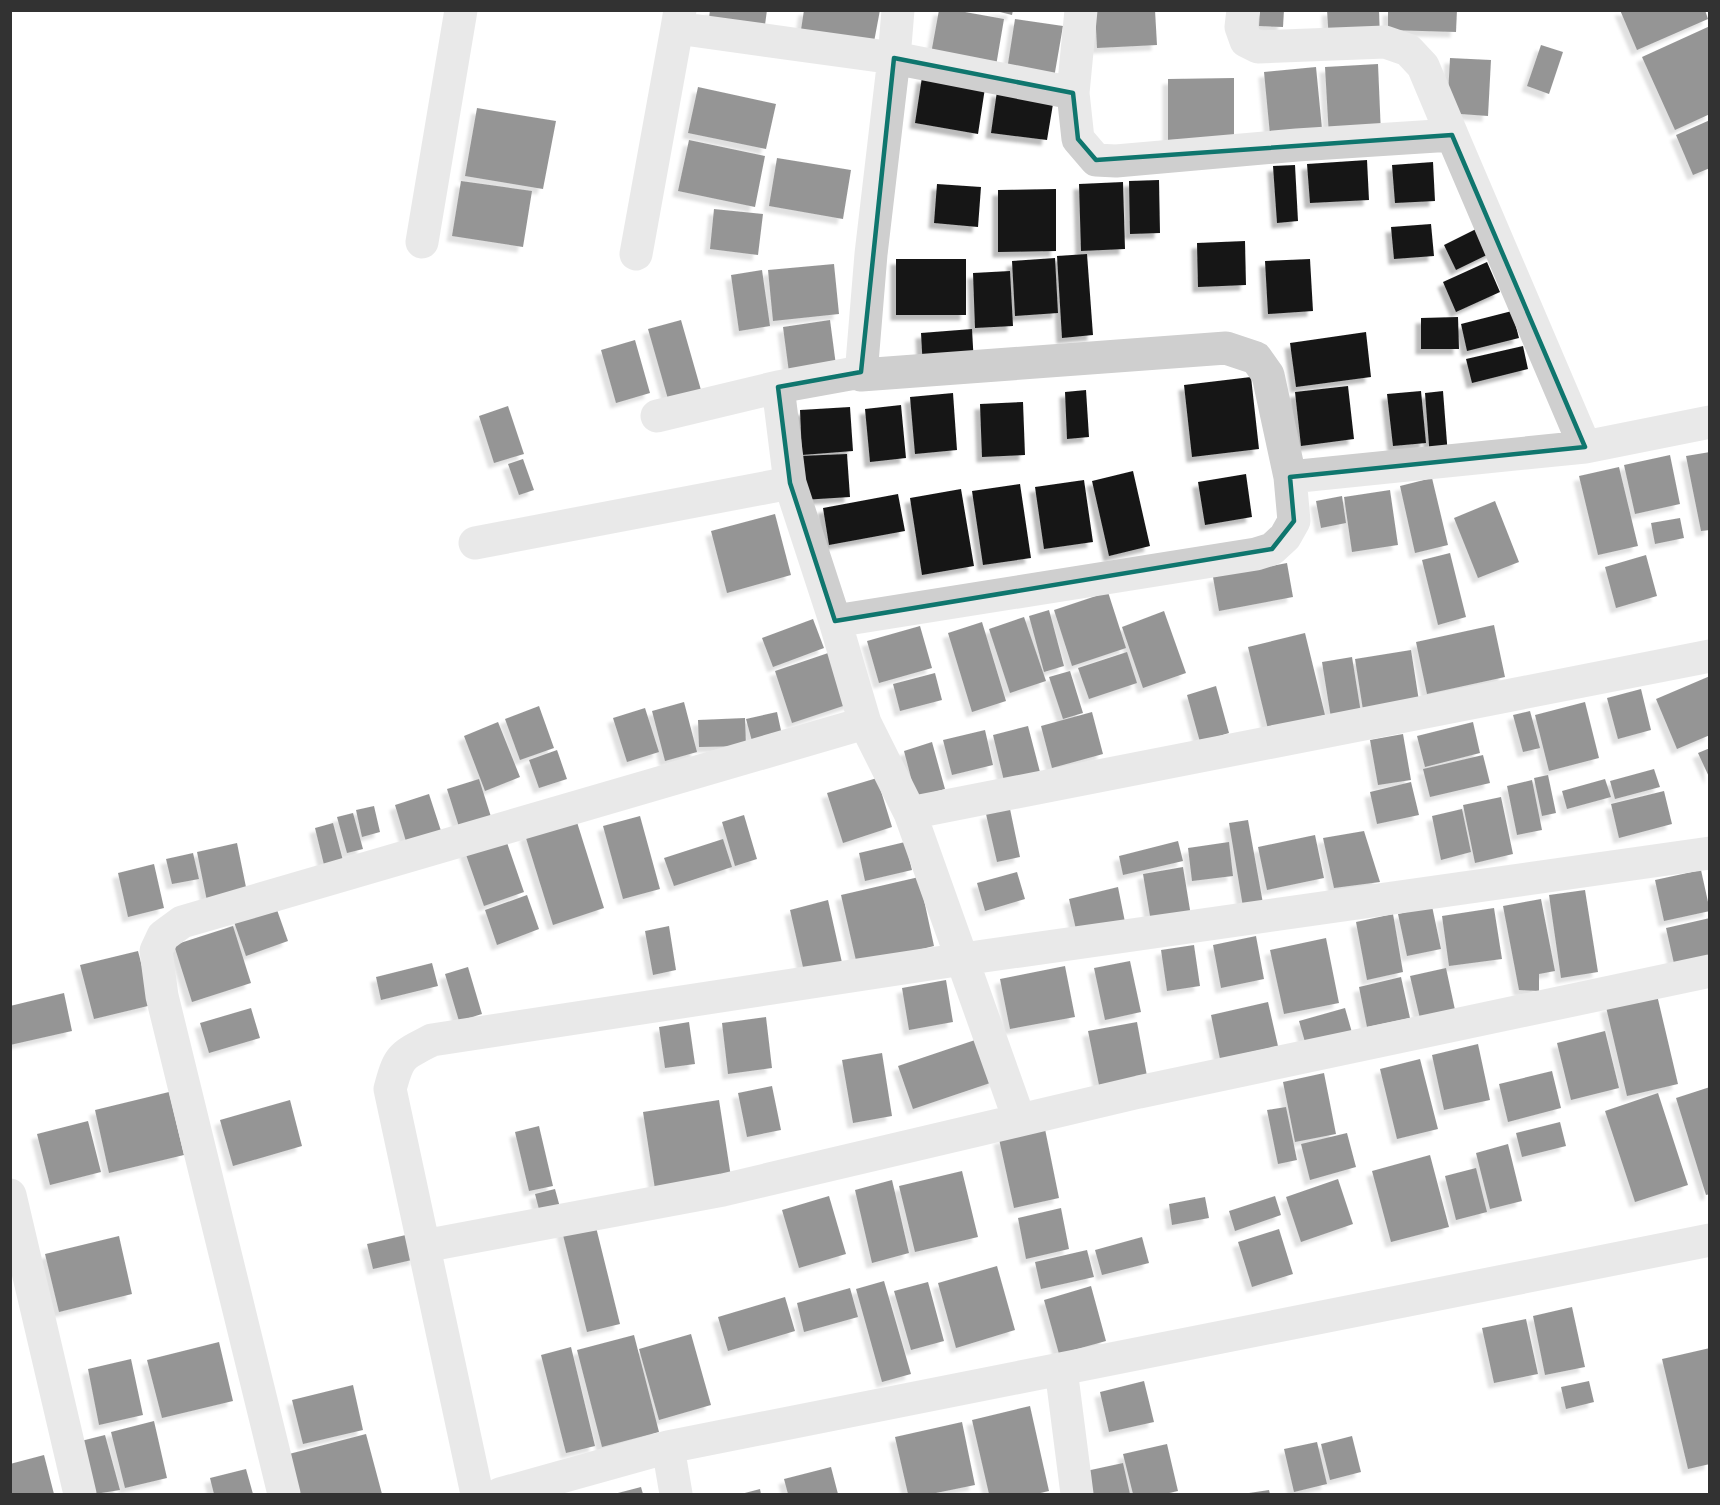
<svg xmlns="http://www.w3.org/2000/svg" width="1720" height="1505" font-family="Karla,sans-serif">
  <defs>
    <filter id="shadow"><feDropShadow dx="-5.5" dy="5.5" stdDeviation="1.5" flood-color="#0004"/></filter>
  </defs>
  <rect width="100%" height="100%" fill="#fff"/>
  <path fill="#191919" filter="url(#shadow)" d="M710 10H767L765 25 709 18Z
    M804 10H880L874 42 801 30Z
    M939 10H954L1004 19 996 66 931 54Z
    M992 10H1013L1012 15Z
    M1095 10H1155L1157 45 1097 48Z
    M1260 10H1284L1283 27 1259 26Z
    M1327 10H1379L1380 38 1329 41Z
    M1388 10H1457L1456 32 1388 30Z
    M1620 10H1705L1708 19 1637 50Z
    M1015 19 1063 26 1054 78 1007 70Z
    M1710 26V114L1675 130 1642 57Z
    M1541 45 1563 52 1549 94 1527 86Z
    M1450 58 1491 60 1488 116 1447 113Z
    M1378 64 1381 134 1329 137 1325 67Z
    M1316 67 1323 139 1271 145 1264 72Z
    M922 77 985 88 978 134 915 123Z
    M1234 78V138L1168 140V79Z
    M698 87 776 104 766 149 688 133Z
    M997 91 1054 98 1047 140 991 133Z
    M477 108 556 121 543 189 465 176Z
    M1710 120V168L1693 175 1676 135Z
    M689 140 765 156 755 207 678 191Z
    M777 158 851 170 843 219 769 206Z
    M1367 160 1369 200 1310 203 1307 164Z
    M1433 162 1435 201 1395 203 1392 165Z
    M1295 165 1298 221 1277 223 1273 166Z
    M1159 180 1160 233 1130 234 1129 181Z
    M461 181 532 191 523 247 452 236Z
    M1123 182 1125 249 1081 251 1079 184Z
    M937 184 981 187 978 227 934 223Z
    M1056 189V251L998 252V190Z
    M714 209 763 214 758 255 710 249Z
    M1431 224 1434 256 1394 259 1391 227Z
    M1484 225 1497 250 1456 270 1444 245Z
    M1245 241 1246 285 1198 287 1197 243Z
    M1087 254 1093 335 1062 338 1057 256Z
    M1055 258 1058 313 1015 316 1012 261Z
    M896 259H966V315H896Z
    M1310 259 1313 311 1268 314 1265 261Z
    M1487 262 1500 292 1456 312 1443 282Z
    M834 264 839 314 773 321 768 270Z
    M762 270 770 326 739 331 731 275Z
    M1010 271 1013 326 975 328 973 273Z
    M1512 311 1519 338 1467 351 1461 324Z
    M1458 317 1459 349H1421V318Z
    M681 320 701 390 668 399 648 329Z
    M830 320 837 373 790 380 783 327Z
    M972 329 974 365 923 369 921 333Z
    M1366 332 1371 377 1296 387 1290 343Z
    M635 340 650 393 616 403 601 350Z
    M1523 346 1528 369 1472 383 1466 359Z
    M1251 377 1259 449 1192 457 1184 385Z
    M1348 386 1354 439 1301 446 1295 392Z
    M1086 390 1089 437 1067 439 1065 392Z
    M1421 391 1426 443 1393 446 1387 394Z
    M1443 391 1448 456 1430 458 1425 393Z
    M953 393 957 450 915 454 910 397Z
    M1023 402 1025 455 982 457 980 404Z
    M901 405 906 458 870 462 865 409Z
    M508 406 524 454 494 463 479 416Z
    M850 407 853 451 802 455 800 410Z
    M1710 452V530L1701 531 1686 456Z
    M847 454 850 497 802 500 800 456Z
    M1670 455 1680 504 1635 514 1624 465Z
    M523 459 534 490 519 495 508 464Z
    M1619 467 1638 546 1598 555 1579 476Z
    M1133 471 1150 546 1109 556 1092 481Z
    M1246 474 1252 517 1205 525 1198 482Z
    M1432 478 1448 545 1415 553 1400 486Z
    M1084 480 1093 542 1044 549 1035 487Z
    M1020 484 1031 558 983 565 972 491Z
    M961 489 974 566 922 575 910 498Z
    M1390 490 1398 545 1352 552 1344 497Z
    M898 494 905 531 829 545 823 508Z
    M1342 496 1346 523 1321 528 1316 501Z
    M1495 501 1519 562 1478 578 1454 518Z
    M775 514 791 575 727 593 711 531Z
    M1680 518 1684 538 1655 544 1651 523Z
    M1450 553 1466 617 1438 625 1422 560Z
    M1646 555 1657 596 1616 608 1605 567Z
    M1287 563 1293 597 1219 611 1213 577Z
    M1108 592 1126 648 1072 666 1054 610Z
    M1049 610 1064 666 1044 672 1029 616Z
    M1164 611 1186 673 1143 688 1122 627Z
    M1024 617 1046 681 1010 693 989 629Z
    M813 619 824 648 773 667 762 638Z
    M982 622 1006 701 972 712 948 633Z
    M1494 625 1505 677 1427 694 1416 642Z
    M920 626 932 668 879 683 867 641Z
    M1305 633 1325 715 1268 729 1248 647Z
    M837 650 855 702 792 723 775 671Z
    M1411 650 1419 701 1363 710 1355 659Z
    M1127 652 1137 683 1089 699 1078 668Z
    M1352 657 1361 713 1331 718 1322 662Z
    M1070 671 1083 713 1063 719 1049 677Z
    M935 673 942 700 900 711 893 684Z
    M1710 676V735L1677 749 1656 699Z
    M1216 686 1229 733 1200 742 1187 695Z
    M1641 689 1651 730 1618 739 1607 698Z
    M684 702 697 752 665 761 652 711Z
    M1585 702 1599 758 1549 771 1535 715Z
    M539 706 554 748 520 760 505 719Z
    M645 708 659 752 627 762 613 718Z
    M1530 711 1540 748 1523 752 1513 715Z
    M777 712 782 735 752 741 746 719Z
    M1092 712 1103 754 1052 768 1041 726Z
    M745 718 746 746 699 747 698 720Z
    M498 722 520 777 485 791 464 736Z
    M1473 722 1480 753 1425 767 1417 736Z
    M1028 726 1040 772 1004 781 993 735Z
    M985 730 993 765 952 775 943 740Z
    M1403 734 1411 780 1378 785 1370 740Z
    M932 742 945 789 916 797 904 751Z
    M1710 748V779L1698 753Z
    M557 750 567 779 539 788 529 760Z
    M1483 755 1490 783 1430 797 1423 769Z
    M1654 769 1660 787 1615 799 1610 781Z
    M1548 775 1556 813 1542 816 1534 778Z
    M877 778 892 827 843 843 827 793Z
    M479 779 493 823 461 833 447 789Z
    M1605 779 1611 797 1567 809 1562 791Z
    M1532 780 1542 830 1517 835 1507 786Z
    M1411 782 1419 815 1377 824 1370 792Z
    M1664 791 1672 824 1619 838 1611 804Z
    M429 794 443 837 408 848 395 805Z
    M1501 797 1513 854 1475 863 1463 805Z
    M374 806 380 832 362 837 356 810Z
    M1010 809 1020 857 997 862 986 814Z
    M1462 809 1471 852 1441 860 1432 816Z
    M353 813 363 849 347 853 337 817Z
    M744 815 757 859 735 866 722 822Z
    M640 816 660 889 623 899 603 826Z
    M576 819 604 908 553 925 525 835Z
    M1248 820 1264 909 1244 913 1229 823Z
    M333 823 345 868 326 873 315 828Z
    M1364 831 1380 882 1334 888 1323 838Z
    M504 834 524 892 484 906 464 849Z
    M1315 835 1324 878 1267 890 1258 847Z
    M723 839 732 867 674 886 664 858Z
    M1178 841 1183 861 1123 875 1119 856Z
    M905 842 912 870 865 881 859 853Z
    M1229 842 1233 876 1192 881 1188 848Z
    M237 843 247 892 207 901 197 852Z
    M193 853 199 879 172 884 166 859Z
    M154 864 164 908 128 917 118 873Z
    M1183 867 1191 916 1151 922 1143 874Z
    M1701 870 1710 911 1664 921 1655 880Z
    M1017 872 1025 899 985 911 977 883Z
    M919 877 934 946 857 965 841 895Z
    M1118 887 1126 927 1078 938 1069 899Z
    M1585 890 1598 972 1561 978 1549 895Z
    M527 895 539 929 497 945 485 910Z
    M1541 899 1555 971 1539 974V991L1519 990 1503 906Z
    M828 900 843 967 805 976 790 910Z
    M1432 906 1441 949 1407 956 1398 914Z
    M276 907 288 941 246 956 234 922Z
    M1494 908 1502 959 1449 966 1442 916Z
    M1393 914 1403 972 1367 980 1356 922Z
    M1710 918V960L1675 968 1666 928Z
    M233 926 251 983 192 1002 174 945Z
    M669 926 676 970 653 975 645 931Z
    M1256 936 1264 979 1221 988 1213 945Z
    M1326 938 1339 1003 1284 1014 1270 950Z
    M1194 945 1200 986 1167 991 1161 950Z
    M138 951 152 1005 94 1019 80 965Z
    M1130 961 1141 1012 1105 1020 1094 968Z
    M432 963 438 986 381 1000 376 977Z
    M1065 966 1075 1017 1010 1029 1000 979Z
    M468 967 482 1014 459 1021 445 974Z
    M1446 968 1457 1019 1422 1027 1410 976Z
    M1401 977 1410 1018 1367 1027 1359 987Z
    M946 980 953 1022 909 1030 902 988Z
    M64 993 72 1031 10 1045V1006Z
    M1657 995 1678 1084 1627 1096 1606 1007Z
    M1268 1002 1278 1046 1220 1059 1211 1015Z
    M251 1008 260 1038 209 1053 200 1023Z
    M1345 1008 1355 1043 1309 1056 1299 1021Z
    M766 1017 772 1068 728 1074 722 1023Z
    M689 1022 695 1064 665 1068 659 1027Z
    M1137 1022 1147 1076 1099 1085 1088 1031Z
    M1605 1031 1619 1088 1571 1100 1557 1043Z
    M981 1038 996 1081 913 1109 898 1066Z
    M1478 1044 1490 1100 1444 1110 1432 1055Z
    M882 1053 892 1116 853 1123 842 1060Z
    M1420 1059 1438 1129 1397 1139 1380 1069Z
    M1552 1071 1561 1108 1508 1122 1499 1084Z
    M1324 1073 1336 1134 1295 1142 1283 1082Z
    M772 1086 781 1130 747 1137 738 1093Z
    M1710 1087V1194L1706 1195 1676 1098Z
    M169 1092 184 1155 109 1173 95 1110Z
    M1658 1093 1688 1185 1635 1202 1605 1111Z
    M290 1100 302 1146 233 1166 220 1120Z
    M719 1100 731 1177 655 1189 643 1112Z
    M1286 1107 1297 1160 1278 1164 1267 1110Z
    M88 1121 101 1172 50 1185 37 1134Z
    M1560 1122 1566 1146 1522 1157 1516 1133Z
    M539 1126 553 1186 529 1191 515 1132Z
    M1045 1129 1059 1198 1014 1208 999 1139Z
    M1347 1133 1356 1167 1310 1180 1301 1144Z
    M1508 1144 1522 1201 1490 1209 1476 1153Z
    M1430 1155 1449 1227 1391 1242 1372 1171Z
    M1476 1168 1487 1212 1456 1220 1445 1176Z
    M962 1171 978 1237 915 1252 899 1186Z
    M1338 1179 1353 1224 1301 1242 1286 1197Z
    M892 1180 909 1253 872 1263 855 1190Z
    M555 1189 561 1211 541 1217 535 1194Z
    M829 1196 846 1254 799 1268 782 1210Z
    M1275 1196 1281 1215 1235 1231 1229 1211Z
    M1205 1197 1209 1218 1172 1225 1169 1204Z
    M1061 1208 1069 1249 1026 1259 1018 1218Z
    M594 1219 620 1324 587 1332 561 1227Z
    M1279 1229 1293 1274 1252 1287 1238 1242Z
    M410 1234 416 1259 373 1269 367 1244Z
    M119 1236 132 1294 59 1312 45 1254Z
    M1142 1237 1149 1263 1102 1275 1095 1250Z
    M1087 1250 1094 1277 1041 1289 1035 1262Z
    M997 1266 1015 1330 956 1348 938 1283Z
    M884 1281 911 1374 882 1382 856 1289Z
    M928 1282 944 1341 911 1350 894 1291Z
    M1091 1286 1106 1341 1059 1354 1044 1300Z
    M850 1288 858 1317 804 1332 797 1303Z
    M785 1297 795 1331 728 1351 718 1317Z
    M1572 1307 1585 1367 1545 1375 1533 1316Z
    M1526 1319 1538 1374 1494 1383 1482 1328Z
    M691 1334 711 1405 659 1420 639 1349Z
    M634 1335 659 1432 602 1447 577 1350Z
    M219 1342 233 1401 162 1418 147 1360Z
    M571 1347 595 1446 566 1453 541 1355Z
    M1710 1348V1464L1688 1469 1662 1359Z
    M131 1359 143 1415 99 1425 88 1369Z
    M1144 1381 1154 1422 1109 1432 1100 1392Z
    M1589 1381 1594 1402 1566 1409 1561 1387Z
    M353 1385 363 1430 303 1444 292 1400Z
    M1030 1406 1049 1491 1036 1494H989L972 1420Z
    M154 1421 167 1478 125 1488 111 1432Z
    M962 1422 975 1485 931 1494H908L895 1437Z
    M366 1434 382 1494H300L289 1454Z
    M105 1435 120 1490 95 1494 81 1441Z
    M1352 1436 1361 1472 1330 1480 1321 1444Z
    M1317 1442 1327 1484 1294 1492 1284 1449Z
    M1167 1444 1178 1491 1165 1494H1133L1123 1454Z
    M44 1455 54 1494H10V1464Z
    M1123 1463 1130 1494H1091L1086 1471Z
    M831 1467 838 1494H788L784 1479Z
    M246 1469 253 1494H214L210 1478Z
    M641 1487 643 1494H614Z
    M760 1489 761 1494H741Z
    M1269 1490 1270 1494H1249V1493Z"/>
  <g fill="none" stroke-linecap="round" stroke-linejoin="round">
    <path stroke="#cfcfcf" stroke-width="33" d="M680 10 677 28 894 58 871 254 861 375 1226 348 1256 358 1268 375 1290 477 1294 521 1285 537 1272 549 1256 554 835 621 865 723
      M898 10 894 58 1073 93
      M1081 10 1073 93 1078 139 1096 160 1116 161 1297 145 1452 135 1585 447 1290 477
      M1243 10 1241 27 1246 41 1258 47 1385 42 1408 50 1423 66 1452 135
      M422 242 461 10
      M636 254 677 28
      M778 387 790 483 835 621
      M657 416 778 387 861 372
      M1585 447 1710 422
      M475 543 790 483
      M910 813 1019 1119
      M10 1195 80 1494
      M424 1246 723 1190 1139 1092 1710 971
      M1061 1369 1077 1494
      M668 1447 676 1494
      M284 1494 162 996 156 951 163 936 182 922 865 723 910 813 1710 656
      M477 1494 390 1089C399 1055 401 1056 432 1040L963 959 1710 853
      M500 1494 668 1447 1710 1240"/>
  </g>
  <path d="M0 0H1720V1505H0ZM894 58 1073 93 1078 139 1096 160 1452 135 1585 447 1290 477 1294 521 1272 549 835 621 790 483 778 387 861 372Z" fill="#fff" fill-opacity=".55" fill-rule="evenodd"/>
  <path fill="none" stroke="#0f766e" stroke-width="4.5" stroke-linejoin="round" d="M894 58 1073 93 1078 139 1096 160 1452 135 1585 447 1290 477 1294 521 1272 549 835 621 790 483 778 387 861 372Z"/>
  <rect width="1720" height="1505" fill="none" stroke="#323232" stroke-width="24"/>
</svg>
